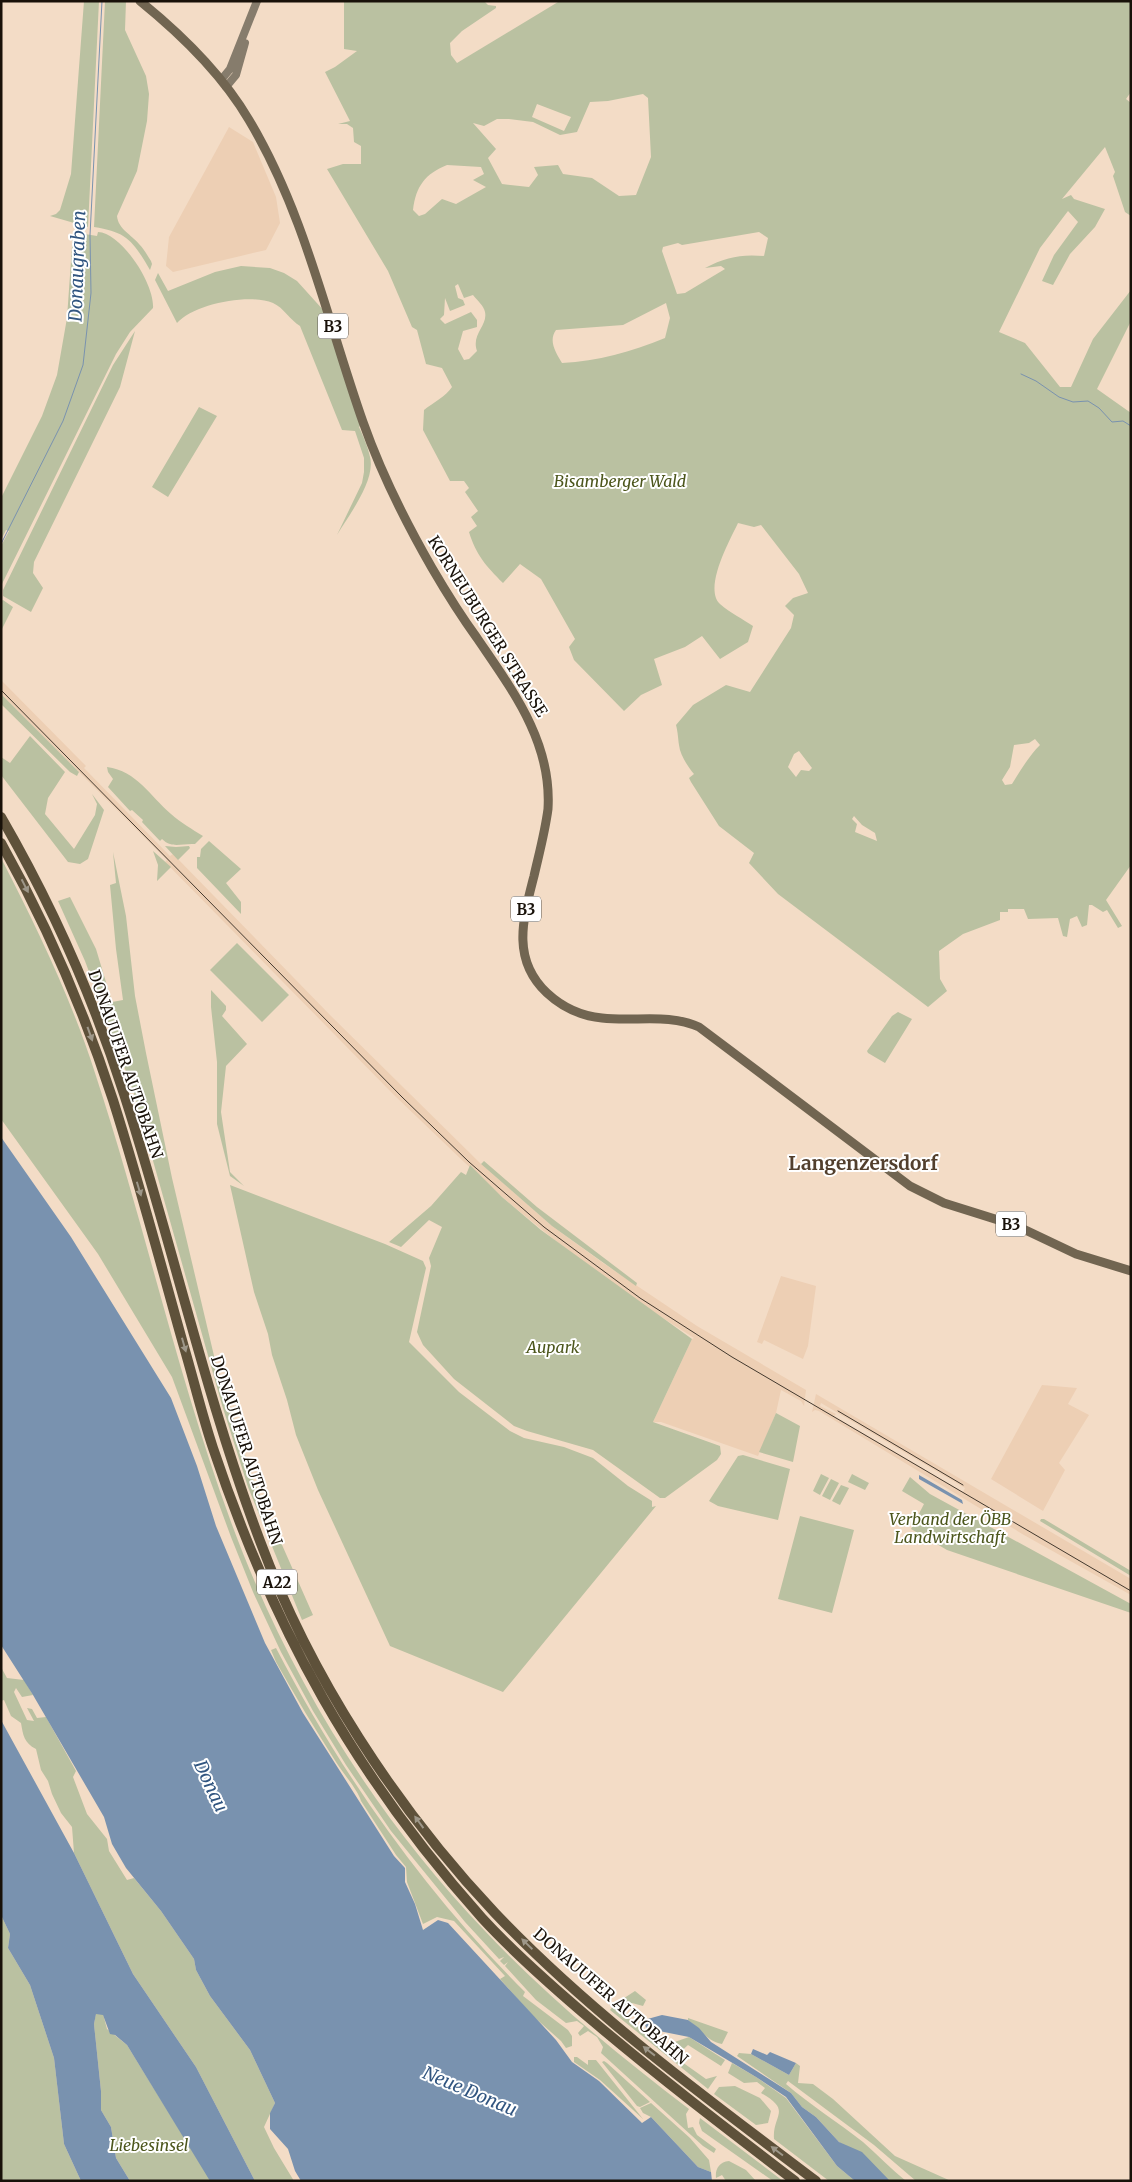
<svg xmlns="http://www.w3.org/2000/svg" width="1132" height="2182" font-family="Merriweather,serif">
  <rect width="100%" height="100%" fill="#f3dcc6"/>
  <path fill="#edcfb4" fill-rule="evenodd" d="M229 127 253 142 276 197 280 223 266 250 173 272 166 266 169 237Z
    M1 680 86 766 84 768 170 856 173 854 175 856 331 1016 480 1163 552 1226 603 1263 697 1326 806 1390 804 1406 801 1401 781 1390 776 1413 758 1456 661 1422H653L692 1339 694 1338 641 1304 562 1246 502 1197 464 1162 394 1095 165 862 167 860 1 694Z
    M781 1276 816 1286 808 1346 803 1359 764 1340 762 1344 757 1342Z
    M1042 1385 1077 1388 1068 1404 1089 1415 1059 1463 1065 1470 1043 1511 991 1479Z
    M816 1394 1131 1579V1595L1024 1535 819 1411 815 1410 812 1412ZM821 1403 965 1488 963 1492 834 1416 836 1414 820 1406Z"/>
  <path fill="#bac1a1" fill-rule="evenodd" d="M84 1H99L88 227 50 216 56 214 60 210 71 174Z
    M105 1H126L125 30 146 76 149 94 147 121 137 171 117 216C118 229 132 235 139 244 144 249 147 255 151 261L152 264 150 270C133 241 127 232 94 227Z
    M344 1H484L488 5 496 6V8L462 31 450 43 451 55 457 63 558 2 565 1H1131V92L1126 99 1131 103V216L1125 212 1113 176 1115 172 1105 147 1062 199 1071 195 1074 199 1105 209 1095 227 1070 254 1053 285 1042 281 1054 255 1078 222 1068 211 1040 248 999 332 1025 343 1060 387H1071L1093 339 1131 290V321L1097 389 1131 413V865L1106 900 1122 926 1118 928 1107 910 1103 912 1092 905H1089L1087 925 1082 927 1077 916 1070 919 1067 937 1063 936 1058 918 1028 919 1024 909H1008V912H1000V920L963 934 939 951 940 979 947 991 928 1007 778 894 749 863 754 853 719 826 691 782 689 778 694 774C688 767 680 755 679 745 678 738 678 733 676 725L693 705 726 685 750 692 791 628 794 615 785 606 793 598 808 593 799 574 761 525 754 527 738 523C730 540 703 588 720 604 730 613 743 619 753 626L748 642 720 659 702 636 685 647 654 659 662 685 641 695 624 711 574 660 569 647 575 639 541 579 520 564 503 583C486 566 476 555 469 532L477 526 471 517 478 511 465 492 469 488 464 481H450L423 430 424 410C433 403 446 396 452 387L442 368 426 364 417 330 412 327 388 271 327 169 343 164H361V146L354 142 353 128 347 124H338L350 121 325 72 335 67 357 51 344 49ZM643 94 648 98 651 157 636 195 619 196 592 178 563 174 558 165 534 167 538 175 529 187 502 184 488 158 496 149 473 123 484 126 497 119H509L533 122 560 135 577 132 590 102 608 101ZM537 104 571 117 564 131 532 117ZM447 165 481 167 484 174 473 180 486 187 456 204 442 199 425 214 419 216 413 210C416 186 425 174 447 165ZM759 232 768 238 764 256C741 254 726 257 705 268L721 266 725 269 685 293 677 294 662 251 663 247 678 243 682 245ZM458 284 464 298 473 295C477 300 484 306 485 312 488 326 471 334 477 351L469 359 464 360 458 349 463 331 477 327V320L471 312 445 324 440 319 444 315 445 298 450 311 465 305 463 300 458 298 455 286ZM666 303 670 318 665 338C631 352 598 361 562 363 556 353 548 341 556 330L623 325ZM1035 739 1040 745C1029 756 1020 771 1012 784L1005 785 1002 780 1010 767 1014 745 1029 743ZM799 751 812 768 809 771 801 770 796 777 788 767 794 754ZM854 816 862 825 875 833 877 841 855 832 857 824 852 819Z
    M73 232 97 236 98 232C122 233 155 285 153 308L130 332 116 354 1 586V546L9 531 6 530 1 540V498L42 416 57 375 67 318Z
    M241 266 270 268 284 273 297 281 325 312 362 424 359 427C363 436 368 447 370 457 376 480 349 515 337 535L362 483 364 472V458L355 431 342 430 300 326C290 320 284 308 273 303 249 293 194 304 177 323L155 280 158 273 168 291 215 272Z
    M135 331 120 387 34 562 33 573 43 588 31 612 3 596V590L113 365Z
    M199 407 217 416 168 497 152 487Z
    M3 600 13 607 1 631V601Z
    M1 694 79 772 77 776 70 772 1 704Z
    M30 736 65 772 48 798 45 814 74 849 95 815 97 804 92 794 104 810 88 859 80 864 68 862 1 775V757L10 763Z
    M107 767C137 771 150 796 171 814 181 823 192 829 203 836L195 844C182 843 172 849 162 839L160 841 142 822 143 820 132 810 130 811 108 787 113 779 108 772Z
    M209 841 241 869 226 883 241 902V914L197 868V857H200L201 849Z
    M165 846 176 847 189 846 190 848 178 860Z
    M153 851 171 867 157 881 158 865Z
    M113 852 126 916 135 996 146 1053 172 1178 215 1360 252 1477 313 1615 302 1620 248 1487 222 1405 133 1090 85 961 58 901 70 897 96 949 112 1002 123 1000 116 949 110 885 116 883Z
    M1 858C37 928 71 998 95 1073 144 1222 177 1375 231 1522 287 1674 373 1814 485 1931 547 1997 617 2054 689 2109L686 2114 688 2128 693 2127 697 2135 716 2149 714 2153 703 2146 601 2053 603 2047 597 2037 588 2031 580 2036 578 2033 584 2026 577 2021 566 2023 536 2000 505 1966 508 1962 504 1965 500 1961 504 1957 499 1959 465 1922 391 1831 346 1765 313 1711 281 1652 253 1592 231 1537 172 1377 98 1254 1 1119Z
    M237 943 289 995 262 1022 210 970Z
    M211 990 226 1006V1010L222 1016 247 1044 226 1066 221 1112 230 1172 244 1186 230 1176 217 1124V1062L211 1007Z
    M898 1012 912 1019 885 1063 868 1053 867 1051 892 1016Z
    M484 1161 537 1207 637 1283 636 1286 552 1226 481 1164Z
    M470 1165 502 1197 541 1230 692 1339 653 1422 720 1446 721 1454 717 1460 665 1498H660L593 1450 527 1431 514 1426 454 1379 423 1345 417 1332 431 1266 429 1258 442 1227 429 1220 401 1247 389 1242 431 1206 461 1172 466 1175Z
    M230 1185 385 1244 423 1261 426 1268 409 1342 459 1392 510 1431 524 1438 564 1447 593 1458 628 1486 652 1501V1507L656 1506 503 1692 390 1646 318 1490 296 1435 287 1400 272 1355 268 1334 254 1292Z
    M776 1413 800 1426 793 1462 759 1452Z
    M743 1455 790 1469 778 1520 718 1506 709 1501 738 1456Z
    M821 1474 829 1478 820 1495 813 1491Z
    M852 1474 869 1483 865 1490 848 1482Z
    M910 1477 930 1494 1131 1604V1613L947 1550 911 1529 924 1504 902 1491Z
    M831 1479 839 1483 830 1500 822 1496Z
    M841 1485 849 1488 840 1505 832 1501Z
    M800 1516 854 1530 832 1613 778 1599Z
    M1041 1519H1044L1131 1571V1576L1040 1521Z
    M276 1648C341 1774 426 1894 525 1992L523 1996 568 2030 572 2036V2046L566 2048 561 2041 533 2016 500 1979 505 1976 454 1921 437 1917 423 1924 407 1882 406 1867 396 1855 361 1801C358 1790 342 1772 336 1762 315 1729 295 1696 276 1662L271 1650Z
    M1 1667 7 1678 24 1680 33 1695 22 1697 16 1688 14 1692 27 1720 34 1721 27 1708 32 1709 37 1718 46 1717 76 1771 73 1777 87 1814 107 1839 109 1851 127 1880 134 1878 161 1911 194 1959 196 1970 210 1996 250 2050 275 2103 264 2127 274 2148 294 2181H255L196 2067 133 1974 74 1853 72 1827 61 1813 52 1794 48 1781 41 1770 36 1749C24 1743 23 1735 21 1723L11 1716 4 1700 1 1701Z
    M1 1915 10 1934 8 1948 30 1985 54 2058 64 2144 81 2181H1Z
    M635 1991 646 2000 643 2006 632 2003 623 2011 628 2018 663 2046 689 2037 725 2060 721 2066 688 2045 675 2057 706 2079 717 2076 708 2089 610 2010 615 2004Z
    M96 2013 103 2014 107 2029 127 2045 211 2181H130L116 2158 111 2127 101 2110V2091L94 2024Z
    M688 2018 728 2032 722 2044C707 2041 700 2029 688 2020Z
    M739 2053 751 2054 789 2075 796 2063 800 2066 798 2083 813 2084 833 2099 895 2156 951 2181H916L874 2145 788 2081 786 2084C810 2105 838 2122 863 2142 878 2155 891 2169 906 2181H890L839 2142 816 2117 802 2107 791 2093 737 2056Z
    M574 2057H577L588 2065V2060H596L643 2119 600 2080 574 2062Z
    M604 2061 607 2063 650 2102 640 2107 637 2106 602 2062Z
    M732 2063 756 2077 786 2098 837 2166 855 2181H829L774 2139C772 2115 793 2111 761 2093L765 2088 757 2082 744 2083 728 2073Z
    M735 2086 760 2098 771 2111 768 2123 756 2125 714 2094 719 2087Z
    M651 2103 690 2138 709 2160 711 2172 698 2167 651 2117 643 2113 640 2108Z
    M700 2118 783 2181H773L702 2131 699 2123Z
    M729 2161 746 2170 756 2181H726L722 2175 716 2178C715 2169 719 2162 729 2161Z"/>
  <path fill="#7992af" d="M1 1137 71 1237 171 1398 197 1466 216 1526 265 1643 303 1713 394 1856 405 1868V1882L415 1904 423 1930 438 1920 448 1923 556 2040 572 2062 599 2081 642 2123 651 2117 698 2167 711 2172 712 2181H301L295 2171 288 2149 270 2129V2113L275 2103 250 2050 210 1996 196 1970 194 1959 161 1911 126 1868 112 1844 104 1817 33 1695 1 1645Z
    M919 1475 962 1500 963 1504 919 1479Z
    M1 1720 74 1853 133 1974 196 2067 255 2181H210L127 2045 115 2035 110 2034 103 2015 96 2014 94 2024 101 2091V2110L111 2127 116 2158 130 2181H81L64 2144 54 2058 30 1985 8 1948 10 1934 1 1915Z
    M662 2015 688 2020 699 2028 711 2042 791 2093 802 2107 816 2117 839 2142 862 2152 890 2181H855L837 2166 786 2097 756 2077 689 2037 659 2031 654 2027 646 2028 644 2020Z
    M753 2049 767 2055 770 2052 796 2063 789 2075 751 2054Z"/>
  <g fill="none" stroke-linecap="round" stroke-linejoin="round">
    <path stroke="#7992af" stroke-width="1" d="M1021 374 1036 381 1059 397 1073 402 1088 401 1099 408 1112 422 1123 421 1131 426
      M1 544 63 421 83 365 91 293 90 235 102 1"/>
    <path stroke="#867c6c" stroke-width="8" d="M221 80 230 69 257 1
      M226 87 236 75 245 43"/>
    <path stroke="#716551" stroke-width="9" d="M140 1C182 35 222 74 249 120 305 214 327 320 363 422 381 473 405 521 432 568 446 592 461 616 477 638 513 691 552 742 548 809 545 832 539 854 534 876 523 919 511 959 547 993 562 1007 582 1016 602 1018 635 1022 668 1013 699 1027L910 1186 944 1203 1017 1226 1076 1254 1131 1271"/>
    <path stroke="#5e513a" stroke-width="10" d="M1 817C52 905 93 997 124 1094 172 1242 205 1395 260 1541 310 1676 396 1808 495 1913 591 2014 705 2097 816 2181
      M1 843C47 925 84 1011 113 1100 139 1182 161 1265 184 1347 194 1381 202 1415 213 1448 273 1628 355 1776 482 1918 516 1955 555 1989 594 2022 659 2077 727 2129 795 2181"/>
    <path stroke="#43392e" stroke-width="1" d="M1 690 402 1097 469 1162 544 1227 640 1298 732 1357 1131 1591
      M838 1411 963 1485"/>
  </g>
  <defs><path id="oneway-solid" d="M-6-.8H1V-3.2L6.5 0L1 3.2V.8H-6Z" transform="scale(1.25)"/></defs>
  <g fill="#9e9789">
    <use href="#oneway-solid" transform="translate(25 886) rotate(63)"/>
    <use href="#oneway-solid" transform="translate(90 1034) rotate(70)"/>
    <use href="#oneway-solid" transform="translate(139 1189) rotate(73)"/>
    <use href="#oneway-solid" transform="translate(184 1345) rotate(74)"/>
    <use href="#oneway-solid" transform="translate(419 1822) rotate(-126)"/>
    <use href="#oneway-solid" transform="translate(527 1944) rotate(-136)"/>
    <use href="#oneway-solid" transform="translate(649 2051) rotate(-142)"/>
    <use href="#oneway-solid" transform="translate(777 2151) rotate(-143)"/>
  </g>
  <g text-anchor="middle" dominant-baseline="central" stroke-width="4" stroke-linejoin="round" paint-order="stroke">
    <g fill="#fff" stroke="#5d5853" stroke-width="1">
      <rect x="318" y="313.5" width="30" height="25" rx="4"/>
      <rect x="511" y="896.5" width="30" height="25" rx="4"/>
      <rect x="996" y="1211.5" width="30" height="25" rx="4"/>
      <rect x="257" y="1569.5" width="40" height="25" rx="4"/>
    </g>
    <g font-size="15" font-weight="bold" fill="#181109">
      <text x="333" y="326">B3</text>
      <text x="526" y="909">B3</text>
      <text x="1011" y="1224">B3</text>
      <text x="277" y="1582">A22</text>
    </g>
    <g font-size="16" font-style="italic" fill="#4c561c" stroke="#fff">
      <text x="620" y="481">Bisamberger Wald</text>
      <text x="553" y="1347">Aupark</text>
      <text x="950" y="1519">Verband der ÖBB<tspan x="950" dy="18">Landwirtschaft</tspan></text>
      <text x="149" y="2145">Liebesinsel</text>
    </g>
    <g font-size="16" fill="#181109" stroke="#fff">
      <text transform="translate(488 626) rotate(58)">KORNEUBURGER STRASSE</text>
      <text transform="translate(126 1064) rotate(71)">DONAUUFER AUTOBAHN</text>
      <text transform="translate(247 1450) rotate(72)">DONAUUFER AUTOBAHN</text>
      <text transform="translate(611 1996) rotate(41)">DONAUUFER AUTOBAHN</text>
    </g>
    <g font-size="18" font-style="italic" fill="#315580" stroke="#fff">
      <text transform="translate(77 266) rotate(-88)">Donaugraben</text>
      <text transform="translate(211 1786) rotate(65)">Donau</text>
      <text transform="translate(470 2091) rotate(23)">Neue Donau</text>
    </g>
    <g font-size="19" font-weight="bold" fill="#523f2d" stroke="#fff">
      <text x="863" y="1163">Langenzersdorf</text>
    </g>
  </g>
  <rect width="1132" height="2182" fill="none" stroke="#181109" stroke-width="5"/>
</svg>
